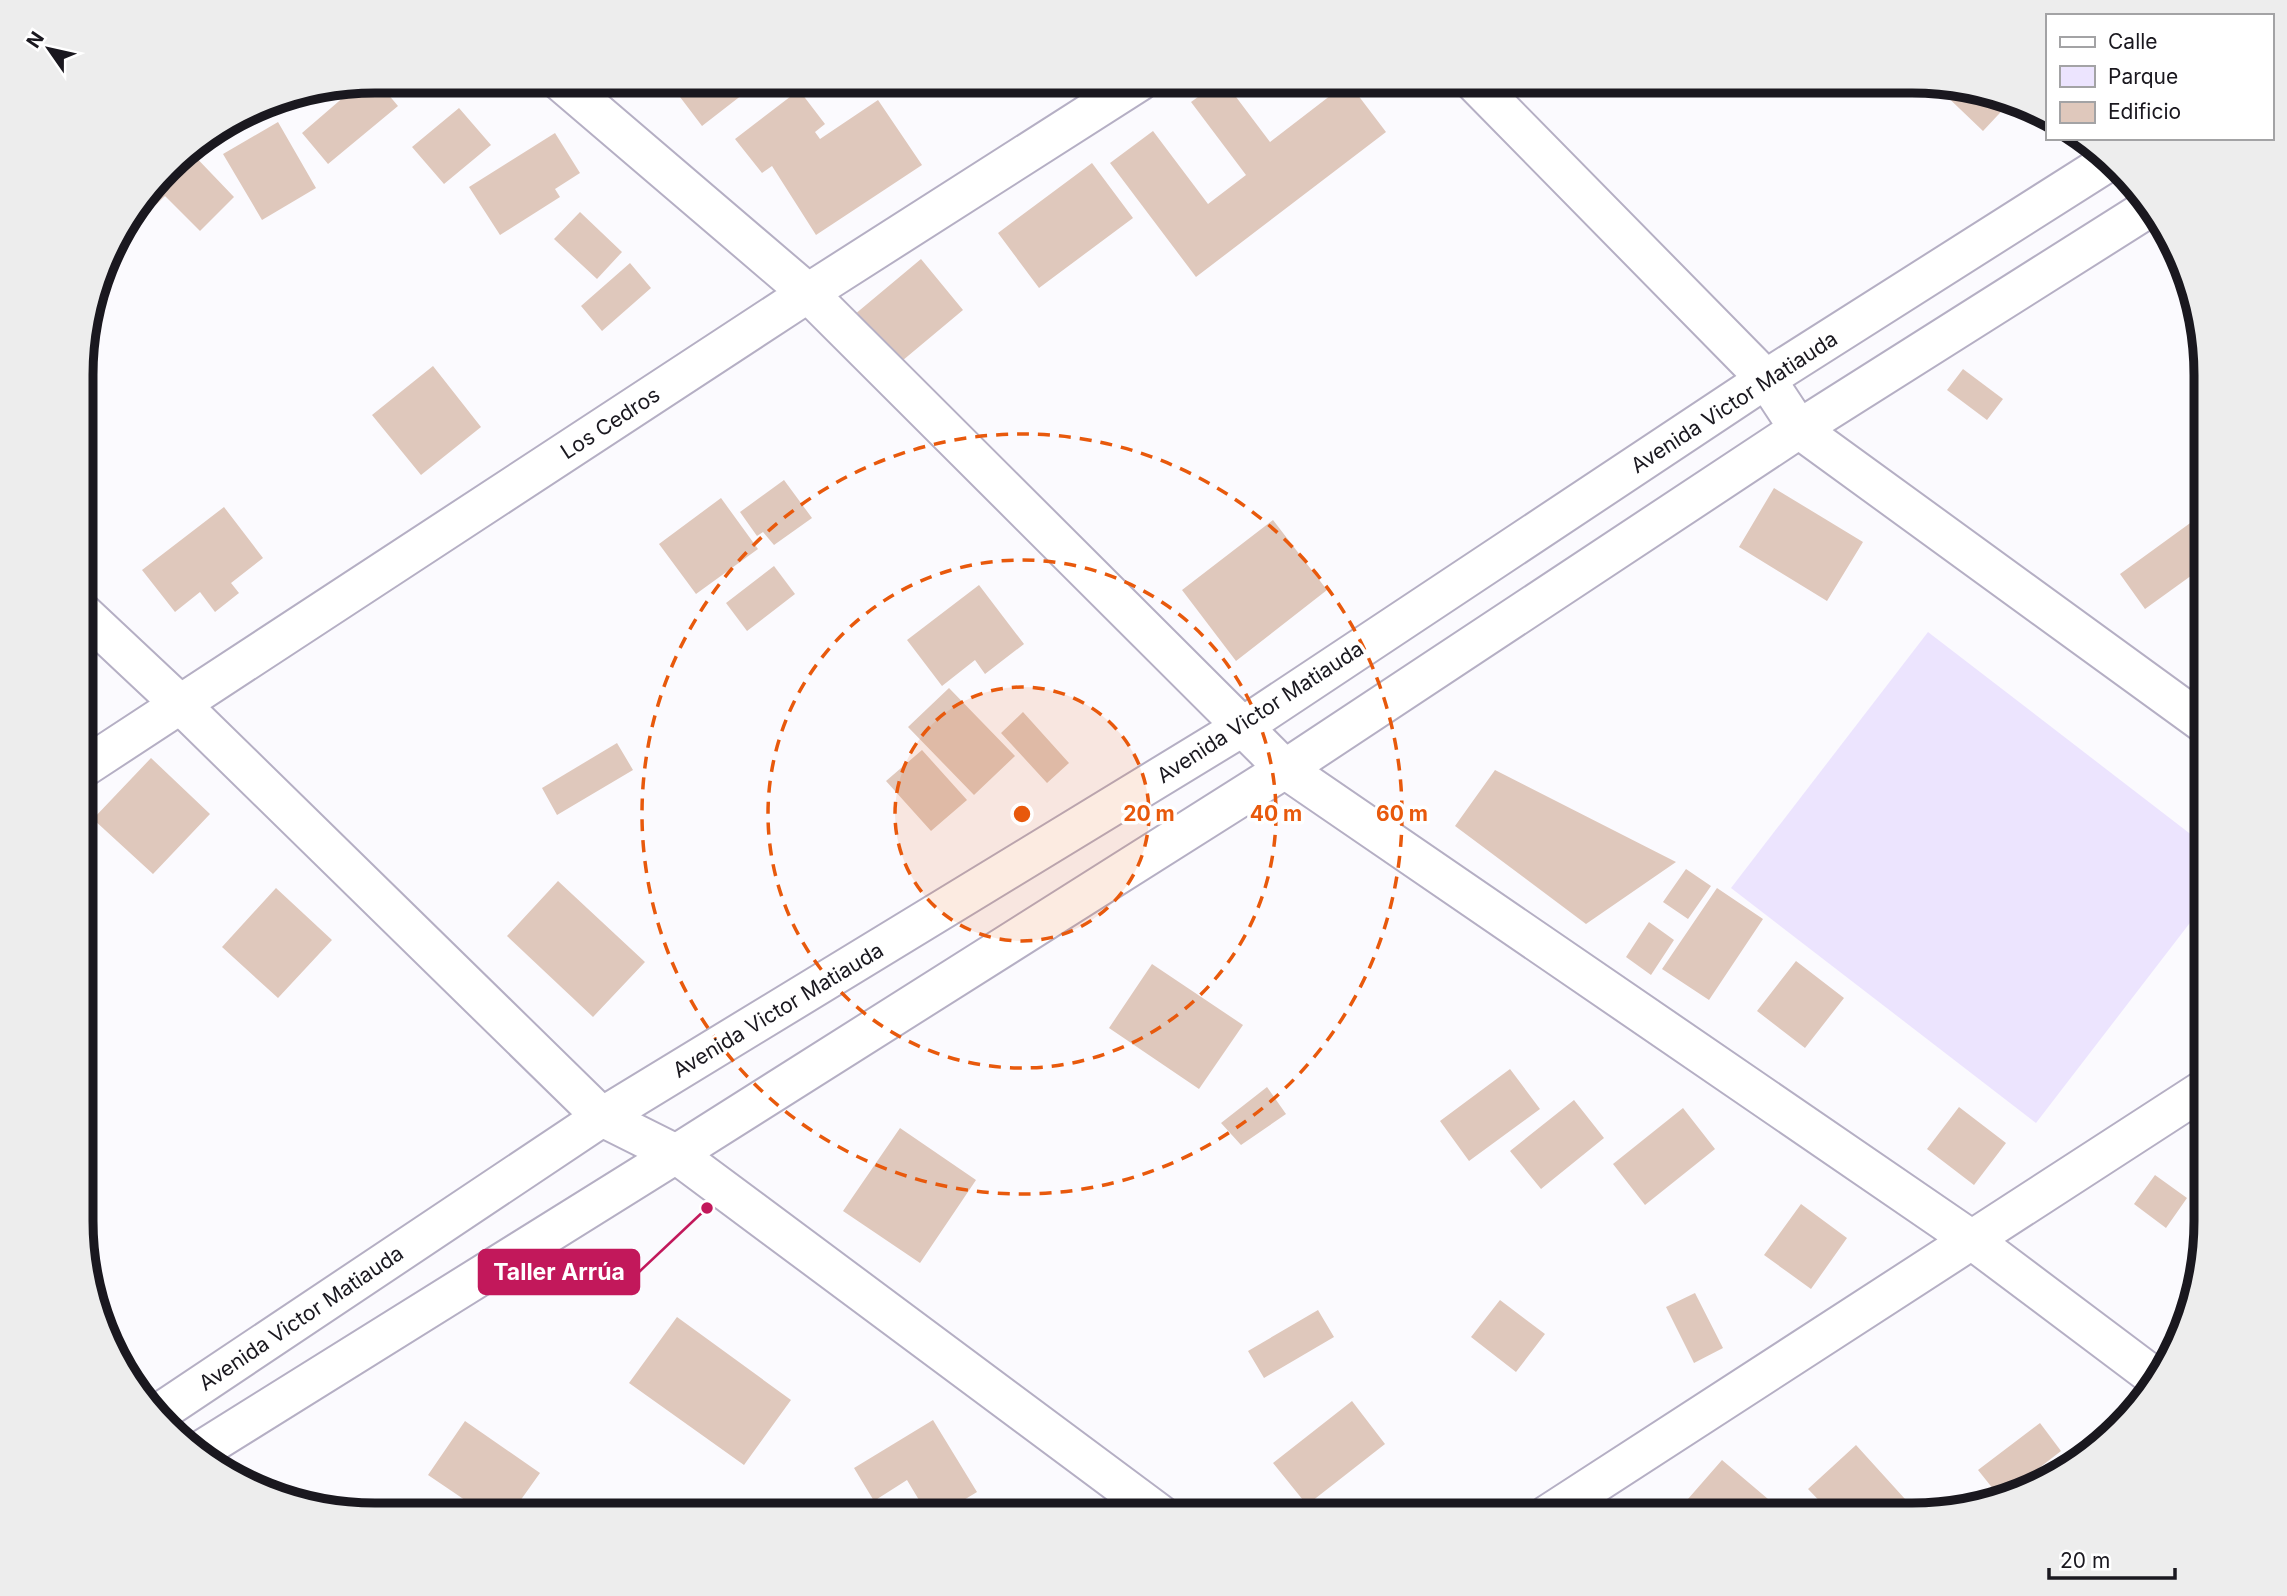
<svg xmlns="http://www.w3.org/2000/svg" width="2287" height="1596" font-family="Inter,sans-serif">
  <rect width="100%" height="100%" fill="#fbfafe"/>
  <path fill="#ece4fe" d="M1928 632 2206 846V902L2036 1123 1731 888Z"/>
  <path fill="#dfc8bc" d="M377 81 398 106 328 164 302 133 360 83Z
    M431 81H464L447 97Z
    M615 81H646L627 96Z
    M693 81H760L702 126 677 93Z
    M1220 81H1224L1270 142 1348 82 1386 132 1196 277 1110 163 1153 131 1208 204 1246 175 1191 102Z
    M1941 83 2007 96 2013 99 1983 131 1937 87Z
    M799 90 825 124 815 132 820 139 878 100 922 165 816 235 772 166 762 173 735 139Z
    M459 108 491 145 444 184 412 147Z
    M278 122 316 188 262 220 223 154Z
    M555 133 580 173 555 189 560 197 500 235 469 187Z
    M188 149 234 197 200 231 165 196 127 233 123 229 180 154Z
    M1092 163 1133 218 1039 288 998 233Z
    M580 212 622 252 597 279 554 239Z
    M921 259 963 310 890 371 848 320Z
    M630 263 651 288 602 331 581 306Z
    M433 366 481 427 421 475 372 415Z
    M1963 369 2003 399 1987 420 1947 390Z
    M784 480 812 518 774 545 763 532 757 536 740 512Z
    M1774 488 1863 542 1827 601 1739 547Z
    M721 498 758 549 696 594 659 544Z
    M224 507 263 558 231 583 239 593 215 612 200 592 175 612 142 570Z
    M2204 513 2206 515V565L2145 609 2120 574Z
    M1273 520 1327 590 1236 661 1182 590Z
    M774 566 795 594 747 631 726 603Z
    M979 585 1024 644 985 674 975 660 942 686 907 640Z
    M949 688 1015 756 974 795 908 727Z
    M1023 712 1069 763 1047 783 1001 733Z
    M617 743 633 770 557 815 542 788Z
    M922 750 967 800 931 831 886 781Z
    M151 758 210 814 153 874 93 819Z
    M1495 770 1676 862 1586 924 1455 826Z
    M1686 869 1711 886 1688 919 1663 902Z
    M558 881 645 962 593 1017 507 936Z
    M276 888 332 940 278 998 222 947Z
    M1717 888 1763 919 1709 1000 1662 969Z
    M1649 922 1674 940 1651 975 1626 957Z
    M1796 961 1844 998 1805 1048 1757 1011Z
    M1152 964 1243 1025 1199 1089 1109 1028Z
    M1510 1069 1540 1109 1469 1161 1440 1121Z
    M1267 1087 1286 1114 1241 1145 1221 1123Z
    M1574 1100 1604 1138 1541 1189 1510 1151Z
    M1959 1107 2006 1143 1974 1185 1927 1149Z
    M1683 1108 1715 1149 1645 1205 1613 1164Z
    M900 1128 976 1180 920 1263 843 1211Z
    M2155 1175 2187 1198 2166 1228 2134 1204Z
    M1801 1204 1847 1238 1811 1289 1764 1255Z
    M1695 1293 1723 1348 1694 1363 1666 1307Z
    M1500 1300 1545 1334 1516 1372 1471 1337Z
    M1318 1310 1334 1337 1264 1378 1248 1351Z
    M677 1317 791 1400 744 1465 629 1383Z
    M1352 1401 1385 1444 1307 1505 1273 1463Z
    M933 1420 977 1492 939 1515H928L907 1480 874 1501 854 1468Z
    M465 1421 540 1473 510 1515H487L428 1475Z
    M2040 1423 2061 1451 2007 1493 1998 1495 1978 1470Z
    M1856 1445 1905 1499 1888 1515H1833L1808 1489Z
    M1722 1460 1768 1499 1754 1515H1674Z"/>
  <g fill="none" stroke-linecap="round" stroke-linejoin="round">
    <g stroke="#b5afc4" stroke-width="42">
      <path id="minor" d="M560 81 808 293 1285 769 1972 1240 2157 1379
        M1473 81 1766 379 1799 429 2206 725
        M83 768 808 293 1140 81
        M1547 1515 2206 1088"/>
    </g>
    <g stroke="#b5afc4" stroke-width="42">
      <path id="tertiary" d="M83 613 180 704 602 1117 676 1154 1161 1515"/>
    </g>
    <g stroke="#b5afc4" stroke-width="42">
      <path id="secondary" d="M159 1413 602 1117 1242 727 1766 379 2108 162
        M195 1454 676 1154 1285 769 1799 429 2147 209"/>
    </g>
    <use href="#minor" stroke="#fff" stroke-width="38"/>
    <use href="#tertiary" stroke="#fff" stroke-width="38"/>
    <use href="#secondary" stroke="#fff" stroke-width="38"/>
  </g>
  <circle cx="1022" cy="814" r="127" fill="#e8590c" fill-opacity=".12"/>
  <g fill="none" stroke="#e8590c" stroke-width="3.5" stroke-dasharray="12 9">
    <circle cx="1022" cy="814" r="127"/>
    <circle cx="1022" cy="814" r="254"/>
    <circle cx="1022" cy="814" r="380"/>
  </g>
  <g text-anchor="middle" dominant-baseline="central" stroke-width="7" stroke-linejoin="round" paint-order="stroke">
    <g font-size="21" fill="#1a181f" stroke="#fff">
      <text transform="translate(1734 402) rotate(-33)">Avenida Victor Matiauda</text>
      <text transform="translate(610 423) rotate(-33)">Los Cedros</text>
      <text transform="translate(1260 712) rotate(-33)">Avenida Victor Matiauda</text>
      <text transform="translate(778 1010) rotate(-31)">Avenida Victor Matiauda</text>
      <text transform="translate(301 1318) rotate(-34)">Avenida Victor Matiauda</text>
    </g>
  </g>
  <path d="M0 0H2287V1596H0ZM375 93H1912A282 282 0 0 1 2194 375V1221A282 282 0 0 1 1912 1503H375A282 282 0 0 1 93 1221V375A282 282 0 0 1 375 93Z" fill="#ededed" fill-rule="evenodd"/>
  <path fill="none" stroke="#1a181f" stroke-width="9" d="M375 93H1912A282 282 0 0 1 2194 375V1221A282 282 0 0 1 1912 1503H375A282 282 0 0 1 93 1221V375A282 282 0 0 1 375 93Z"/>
  <circle cx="1022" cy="814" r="10" fill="#e8590c" stroke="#fff" stroke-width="3.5"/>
  <g font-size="21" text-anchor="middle" font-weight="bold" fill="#e8590c" stroke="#fff" stroke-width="7" stroke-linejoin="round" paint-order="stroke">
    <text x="1149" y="821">20 m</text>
    <text x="1276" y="821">40 m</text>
    <text x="1402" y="821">60 m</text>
  </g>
  <path fill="none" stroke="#c2185b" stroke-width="2.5" d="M707 1208L639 1272"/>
  <circle fill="#c2185b" stroke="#fff" stroke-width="2.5" cx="707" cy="1208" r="7"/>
  <rect fill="#c2185b" stroke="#c2185b" stroke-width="2.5" x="479" y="1250" width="160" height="44" rx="7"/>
  <g font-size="23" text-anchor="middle" font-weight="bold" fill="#fff">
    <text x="559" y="1280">Taller Arrúa</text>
  </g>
  <rect x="2046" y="14" width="228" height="126" fill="#ffffff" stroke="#a3a3a5" stroke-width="2"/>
  <rect x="2060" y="37" width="35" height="10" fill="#ffffff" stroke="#a3a3a5" stroke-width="2"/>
  <text x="2108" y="49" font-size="21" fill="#1a181f">Calle</text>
  <rect x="2060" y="66" width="35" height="21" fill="#ece4fe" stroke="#a3a3a5" stroke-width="2"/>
  <text x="2108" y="84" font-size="21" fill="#1a181f">Parque</text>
  <rect x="2060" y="102" width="35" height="21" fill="#dfc8bc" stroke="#a3a3a5" stroke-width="2"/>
  <text x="2108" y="119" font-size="21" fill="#1a181f">Edificio</text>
  <g transform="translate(49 49) rotate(304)" stroke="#ffffff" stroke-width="5" paint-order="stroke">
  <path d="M0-5L12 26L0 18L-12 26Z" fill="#1a181f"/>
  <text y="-10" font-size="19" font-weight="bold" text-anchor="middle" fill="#1a181f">N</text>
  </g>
  <path d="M2049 1568v10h126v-10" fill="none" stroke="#1a181f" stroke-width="3.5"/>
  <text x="2060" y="1568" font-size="21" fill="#1a181f" stroke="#ffffff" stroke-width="5" paint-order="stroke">20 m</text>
</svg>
